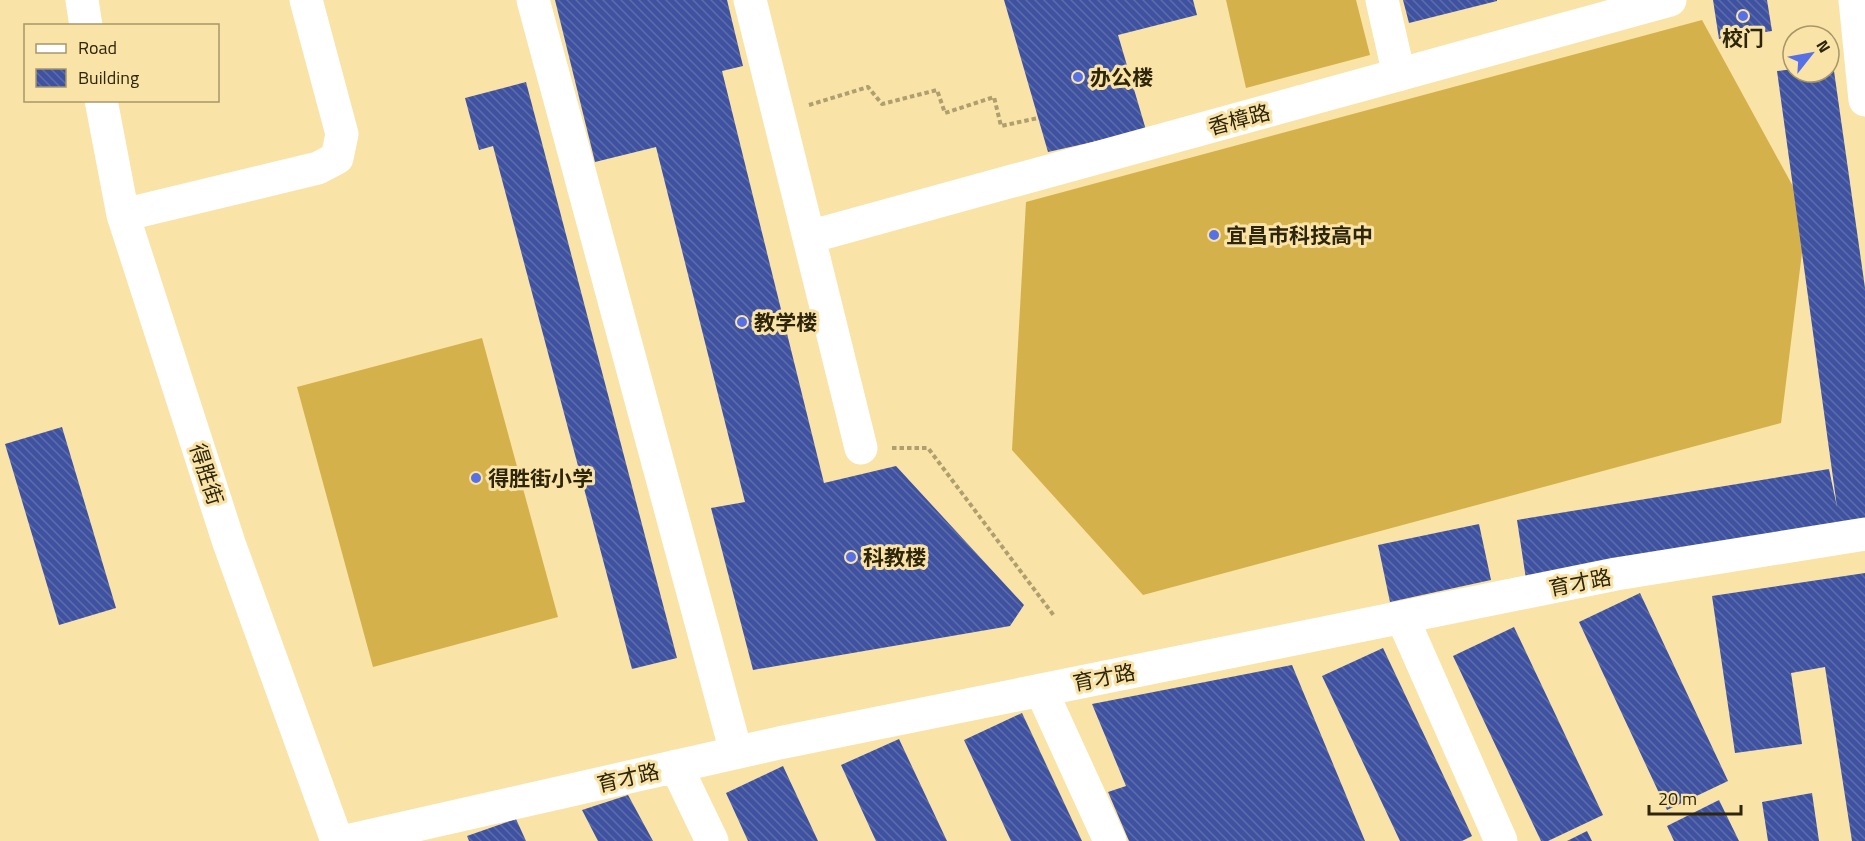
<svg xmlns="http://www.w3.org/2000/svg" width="1865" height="841" font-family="'Titillium Web','Noto Sans SC',sans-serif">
  <defs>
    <pattern id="building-back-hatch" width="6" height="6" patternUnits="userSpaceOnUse" patternTransform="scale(1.5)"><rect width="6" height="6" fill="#3f52a2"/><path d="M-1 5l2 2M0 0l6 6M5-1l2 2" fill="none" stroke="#5f6da7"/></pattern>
  </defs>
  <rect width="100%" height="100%" fill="#f9e3a6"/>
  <path fill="#d4b14a" d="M1226 0H1356L1370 55 1246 88Z
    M1702 20 1807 212 1781 423 1143 595 1012 450 1026 202Z
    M482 338 558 617 373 667 297 387Z"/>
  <path fill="url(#building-back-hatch)" d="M555 0H727L743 66 722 71 824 483 896 466 1024 605 1010 626 753 670 711 508 745 502 656 147 595 162Z
    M1004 0H1193L1197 15 1118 35 1146 130 1048 152Z
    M1403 0H1497V1L1409 23Z
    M1713 0H1767L1772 31 1719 39Z
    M1829 64H1833L1865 288V524L1526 579 1517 520 1829 469 1837 507 1777 71 1793 69V72H1829Z
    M526 82 677 658 632 669 493 146 479 150 465 98Z
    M62 427 116 608 59 625 5 444Z
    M1479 524 1491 580 1390 602 1378 545Z
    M1865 573V841H1852L1825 667 1791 673 1802 744 1735 753 1712 596Z
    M1640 593 1728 781 1667 810 1579 622Z
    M1514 627 1603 815 1548 841H1541L1453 656Z
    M1383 648 1472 836 1462 841H1400L1322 676Z
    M1292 665 1365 841H1129L1108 792 1126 786 1092 704Z
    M1022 713 1082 841H1011L964 740Z
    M899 739 947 841H876L841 765Z
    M783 766 818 841H748L726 793Z
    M1812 793 1819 841H1768L1762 802Z
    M628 795 653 841H598L582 810Z
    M1719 800 1739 841H1674L1667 826Z
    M516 819 526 841H469L467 836Z
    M1587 831 1592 841H1567Z"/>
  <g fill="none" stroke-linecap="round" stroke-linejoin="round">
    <path stroke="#af9f6f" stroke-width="4" stroke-dasharray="4.5 3" stroke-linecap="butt" d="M809 105 868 87 882 104 937 90 945 113 994 97 1001 126 1038 118
      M892 448H928L1055 617"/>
    <path stroke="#fff" stroke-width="33" d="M82 0 86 26
      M533 0 736 752
      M750 0 861 448
      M1382 0 1399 75
      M101 100 123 215 229 543 337 841
      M123 215 318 168 337 158 342 134 306 0
      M809 237 1670 0
      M1402 617 1501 841
      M1041 690 1110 841
      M676 766 712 841
      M346 841 779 743 1616 574 1865 534"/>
    <path stroke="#fff" stroke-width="33" d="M1855 0 1865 100"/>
  </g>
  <g fill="#5770e6" stroke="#f9e3a6" stroke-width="2">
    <circle cx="1743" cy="16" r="6"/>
    <circle cx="1078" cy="77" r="6"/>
    <circle cx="1214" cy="235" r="6"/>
    <circle cx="742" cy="322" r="6"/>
    <circle cx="476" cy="478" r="6"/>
    <circle cx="851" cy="557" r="6"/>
  </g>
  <g text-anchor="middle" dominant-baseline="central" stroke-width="6" stroke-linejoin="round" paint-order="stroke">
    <g font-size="21" font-weight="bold" fill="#2d250c" stroke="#f9e3a6" text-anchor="start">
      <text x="1743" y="38" text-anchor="middle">校门</text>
      <text x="1090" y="77">办公楼</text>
      <text x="1226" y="235">宜昌市科技高中</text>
      <text x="754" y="322">教学楼</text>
      <text x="488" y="478">得胜街小学</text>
      <text x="863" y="557">科教楼</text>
    </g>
    <g font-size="21" fill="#2d250c" stroke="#f9e3a6">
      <text transform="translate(1239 119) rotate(-15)">香樟路</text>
      <text transform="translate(207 474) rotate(72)">得胜街</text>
      <text transform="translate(1580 582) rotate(-11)">育才路</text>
      <text transform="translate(1104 677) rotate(-11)">育才路</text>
      <text transform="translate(628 777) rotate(-13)">育才路</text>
    </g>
  </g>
  <rect x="24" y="24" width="195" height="78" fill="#f9e3a6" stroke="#a79768" stroke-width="1.5"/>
  <rect x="36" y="44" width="30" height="9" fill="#ffffff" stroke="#a79768" stroke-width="1.5"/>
  <text x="78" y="54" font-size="18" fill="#2d250c">Road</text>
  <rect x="36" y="69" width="30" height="18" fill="url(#building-back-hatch)" stroke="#a79768" stroke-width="1.5"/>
  <text x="78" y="84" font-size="18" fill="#2d250c">Building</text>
  <g transform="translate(1811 54) rotate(59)"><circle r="28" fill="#f9e3a6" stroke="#a79768" stroke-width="1.5"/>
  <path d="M0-4.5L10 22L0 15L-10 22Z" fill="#5770e6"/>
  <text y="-9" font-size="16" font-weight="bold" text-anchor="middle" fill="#2d250c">N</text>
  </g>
  <path d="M1649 805v9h92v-9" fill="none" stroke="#2d250c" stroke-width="3"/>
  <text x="1658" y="805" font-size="18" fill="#2d250c" stroke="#f9e3a6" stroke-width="4.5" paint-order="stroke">20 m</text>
</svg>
